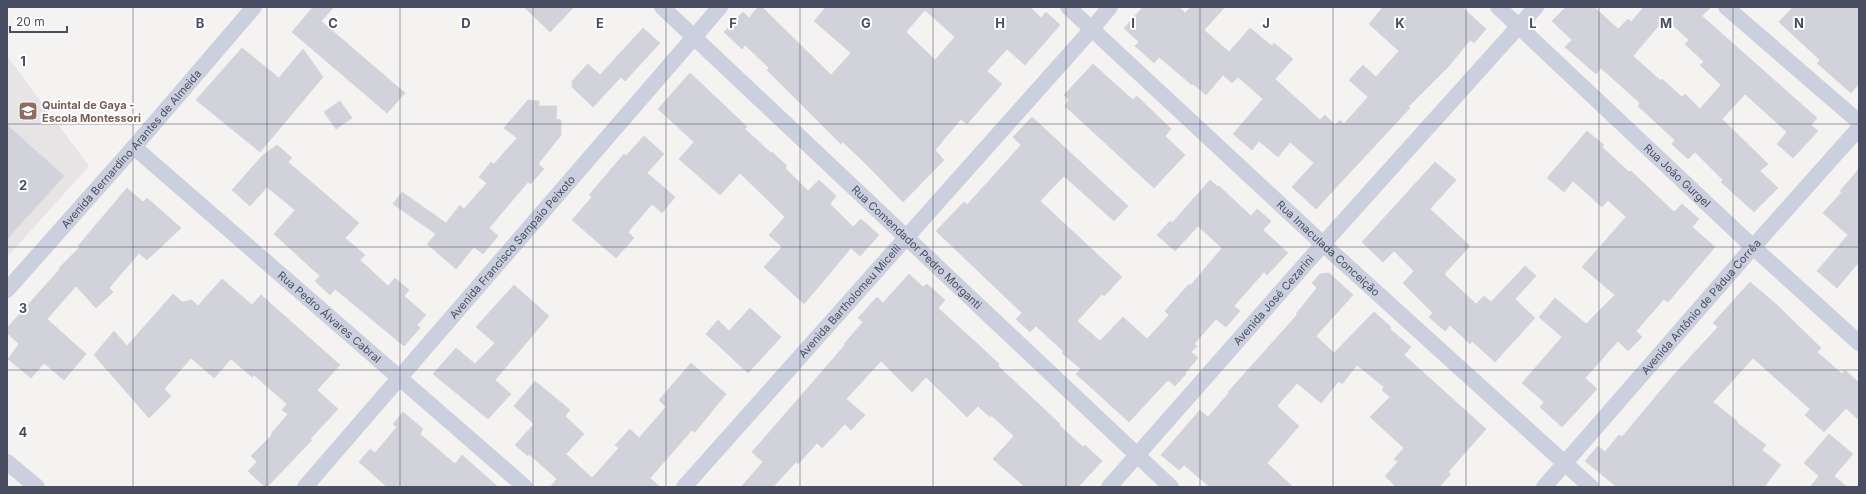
<svg xmlns="http://www.w3.org/2000/svg" width="1866" height="494" font-family="Inter,sans-serif">
  <rect width="100%" height="100%" fill="#f5f3f2"/>
  <path fill="#e6e4e4" d="M7 56 89 166 7 257Z"/>
  <path fill="#d2d2da" stroke="#d6d6de" fill-rule="evenodd" d="M313 7H334L321 21 405 93 387 113 292 32Z
    M524 7H574L550 32Z
    M758 7H762L831 75 851 53 814 21 826 7H1030L1041 18 1046 12 1060 25 1025 65 1007 49 987 71 1002 84 967 124 961 119 935 150 944 160 903 202 866 164 843 142 841 144 767 70 769 68 745 45 742 49 724 32 743 12 749 18ZM925 10 955 37 935 60 906 32Z
    M1143 7H1179L1185 13 1191 7H1225L1204 30 1229 52 1250 28 1272 46 1274 43 1293 59 1275 79 1320 120 1325 115 1335 125 1340 120 1344 124 1368 97 1349 80 1363 65 1376 77 1399 51 1369 24 1383 7H1462L1486 29 1474 43 1470 40 1449 66 1408 107 1410 108 1316 209 1292 187 1314 163 1290 142 1278 157 1259 141 1252 150 1233 134 1263 99 1238 77 1232 83 1223 75 1206 95 1193 84 1192 85 1159 57 1154 63 1135 46 1139 42 1124 28Z
    M1566 7H1594L1618 29 1628 19 1631 22 1644 7H1711L1702 16 1817 118 1811 125 1818 131 1793 158 1777 144 1787 132 1745 94 1722 119 1768 164 1760 171 1778 188 1754 212 1721 182 1723 180 1695 152 1688 159 1672 144 1675 140 1638 106 1640 103 1601 68 1596 74 1565 47 1572 40 1552 21ZM1665 18 1689 40 1685 44 1704 62 1700 65 1721 85 1700 109 1685 94 1682 97 1662 79 1661 81 1633 56Z
    M1793 7H1859V83L1851 93 1817 63 1820 60 1779 22Z
    M643 28 660 43 625 81 621 77 593 107 572 87V81L588 64 600 75Z
    M242 48 279 78 303 49 323 77 260 152 196 100Z
    M1093 64 1133 100 1137 96 1171 129 1165 136 1185 155 1154 188 1065 106 1069 100 1064 95Z
    M690 73 724 105 747 127 745 129 771 153 772 152 787 166 785 168 808 191 819 180 836 196 830 204 853 227 861 219 879 235 860 256 851 248 804 304 764 267 782 247 769 235 785 217 740 173 720 195 679 159 694 142 658 109Z
    M528 100 539 101V106H557L556 119 561 120V135L538 164 544 169 530 184 528 182 489 228 498 236 483 254 474 247 456 269 427 244 436 234 393 204 402 192 446 223 460 205 464 209 487 183 479 177 491 162 494 164 517 138 504 128Z
    M340 101 352 118 336 129 324 112Z
    M1032 117 1128 206 1114 221 1064 176 1040 201 1122 277 1104 296 1102 294 1077 321 1100 341 1123 317 1147 339 1169 315 1165 311 1189 284 1190 286 1222 248 1198 226 1175 251 1157 235 1170 221 1172 223 1210 180 1218 187 1219 186 1251 216 1257 209 1271 221 1263 230 1288 253 1267 275 1264 272 1234 306 1240 311 1226 327 1216 319 1194 344 1197 346 1191 352 1198 358 1185 373 1186 374 1175 386 1168 380 1129 422 1076 374 1081 369 1062 353 1063 351 1036 326 1030 332 1016 319 1022 313 936 231 964 202 967 205 1021 145 1013 137Z
    M7 125 64 176 7 239Z
    M1587 131 1604 145 1602 147 1629 172 1631 171 1674 212 1682 204 1699 219 1692 227 1715 247 1668 302 1664 299 1636 331 1642 337 1628 351 1618 341 1585 378 1597 389 1562 427 1540 407 1544 402 1522 383 1562 337 1539 317 1555 298 1586 324 1615 295 1582 267 1626 217 1608 200 1602 207 1573 181 1564 192 1547 178Z
    M644 136 664 154 647 173 675 197 662 213 652 204 628 232 634 238 616 258 572 220 592 197 589 195 624 154 626 156Z
    M277 145 292 158 288 162 359 223 345 238 365 255 360 260 388 286 395 278 409 290 404 296 426 315 417 325 420 328 404 346 335 289 330 295 315 281 320 276 274 234 295 210 267 187 250 206 232 190 262 156Z
    M1435 162 1456 180 1430 209 1470 246 1445 273V275L1476 304 1484 296 1491 302 1525 266 1536 276 1515 299 1535 318 1495 362 1472 341 1470 344 1450 325 1445 331 1429 317 1433 313 1403 283 1414 271 1394 251 1383 262 1362 242Z
    M1859 169V262L1837 288 1817 271 1848 235 1823 213 1842 192 1840 191Z
    M127 188 143 202 147 198 181 228 147 260 139 253 109 288 113 292 96 308 76 286 47 319 86 354 64 380 44 363 31 378 8 359 19 344 7 333V328L60 269 59 268 80 247 78 246Z
    M1329 273 1353 295 1316 336 1334 353 1374 312 1391 327 1390 329 1411 347 1404 355 1486 429 1448 472 1451 474 1439 487H1396L1385 476 1398 462 1394 459 1404 448 1370 417 1390 397 1382 390 1384 387 1357 365 1342 384 1339 381 1321 403 1297 383 1277 406 1299 426 1267 463 1293 487H1210L1184 465 1179 470 1161 455 1200 410 1208 417 1229 393 1228 392 1297 315 1296 314 1317 288 1312 283 1320 274Z
    M909 274 923 287 927 284 945 300 938 308 982 348 999 364 998 366 1060 424 1059 425 1083 447 1085 445 1102 461 1078 487H1025L993 459 1014 436 991 415 990 417 978 406 967 417 926 377 912 392 881 361 846 399 865 415 851 430 845 424 822 448 817 443 798 464 796 462 773 487H741L763 462 752 452 845 345 844 344 863 322 858 318 877 297 883 303Z
    M222 279 252 305 261 295 340 365 317 390 338 409 310 439 312 440 267 487H265L248 471 257 462 251 456 272 435 271 434 288 414 282 410 287 404 254 375 252 377 231 359 214 378 191 358 164 389 171 396 149 418 94 355 114 331 127 346 173 294 182 302 192 300 198 306Z
    M1750 282 1777 305 1821 348 1817 352 1842 374 1845 370 1859 383V420L1846 408 1824 432 1805 415 1810 409 1753 358 1713 402 1738 422 1737 423 1766 445 1762 450 1781 465 1764 487H1617L1585 461 1598 446 1605 452 1619 435 1622 437 1672 377 1718 327 1713 323Z
    M514 285 549 316 495 380 511 394 488 419 433 374 456 348 475 364 495 343 476 327Z
    M750 308 781 337 748 373 706 334 718 320 729 331Z
    M691 363 726 394 695 432 692 430 650 478 660 487H550L557 479 529 454 528 456 515 445 534 424 514 406 535 381 570 410 565 416 584 434 566 454 592 478 619 448 615 445 630 429 639 438 666 407 659 400Z
    M403 412 423 429 420 434 455 464 462 455 498 487H387L359 462 370 449 375 453 397 427 393 424Z
    M1829 434 1853 454 1834 476 1847 487H1810L1819 476 1804 463Z"/>
  <g fill="none" stroke-linecap="round" stroke-linejoin="round">
    <g stroke="#cccfdd" stroke-width="16">
      <path id="s1" d="M662 7 1171 487"/>
      <path id="s2" d="M1068 7 1323 244 1591 487"/>
      <path id="s3" d="M1498 7 1753 247 1859 343"/>
      <path d="M1726 7 1859 122"/>
      <path id="s4" d="M134 147 525 487"/>
      <path id="s5" d="M7 290 134 147 254 7"/>
      <path d="M7 462 37 487"/>
      <path id="s6" d="M305 487 720 7"/>
      <path id="s7" d="M684 487 1092 29 1110 7"/>
      <path id="s8" d="M1109 487 1323 244 1536 7"/>
      <path id="s9" d="M1544 487 1753 247 1859 128"/>
    </g>
  </g>
  <path fill="none" stroke="#484d62" stroke-width="1" stroke-opacity="0.55" d="M133 7V487M267 7V487M400 7V487M533 7V487M666 7V487M800 7V487M933 7V487M1066 7V487M1200 7V487M1333 7V487M1466 7V487M1599 7V487M1733 7V487M7 124H1859M7 247H1859M7 370H1859"/>
  <defs>
    <g id="school-square" transform="scale(1)"><rect x="-9" y="-9" width="18" height="18" rx="4" fill="#8d6e63" stroke="#fff"/><path d="M0-5L7-2L0 1L-7-2ZM-4 1L0 2.5L4 1V4Q0 6-4 4Z" fill="#fff"/></g>
  </defs>
  <g fill-rule="evenodd">
    <use href="#school-square" x="28" y="111"/>
  </g>
  <g text-anchor="middle" dominant-baseline="central" stroke-width="4" stroke-linejoin="round" paint-order="stroke">
    <g font-size="11" font-weight="bold" fill="#785e54" stroke="#fff" text-anchor="start">
      <text x="42" y="105">Quintal de Gaya -<tspan x="42" dy="13">Escola Montessori</tspan></text>
    </g>
    <g font-size="11" fill="#484d62" stroke="#fff">
      <text stroke="none"><textPath href="#s5" startOffset="188">Avenida Bernardino Arantes de Almeida</textPath></text>
      <text stroke="none"><textPath href="#s3" startOffset="246">Rua João Gurgel</textPath></text>
      <text stroke="none"><textPath href="#s6" startOffset="317">Avenida Francisco Sampaio Peixoto</textPath></text>
      <text stroke="none"><textPath href="#s1" startOffset="350">Rua Comendador Pedro Morganti</textPath></text>
      <text stroke="none"><textPath href="#s2" startOffset="355">Rua Imaculada Conceição</textPath></text>
      <text stroke="none"><textPath href="#s8" startOffset="249">Avenida José Cezarini</textPath></text>
      <text stroke="none"><textPath href="#s7" startOffset="249">Avenida Bartholomeu Micelli</textPath></text>
      <text stroke="none"><textPath href="#s9" startOffset="239">Avenida Antônio de Pádua Corrêa</textPath></text>
      <text stroke="none"><textPath href="#s4" startOffset="259">Rua Pedro Álvares Cabral</textPath></text>
    </g>
  </g>
  <g font-size="13" text-anchor="middle" font-weight="bold" fill="#484d62" stroke="#fff" stroke-width="4" stroke-linejoin="round" paint-order="stroke">
    <text x="200" y="28">B</text>
    <text x="333" y="28">C</text>
    <text x="466" y="28">D</text>
    <text x="600" y="28">E</text>
    <text x="733" y="28">F</text>
    <text x="866" y="28">G</text>
    <text x="1000" y="28">H</text>
    <text x="1133" y="28">I</text>
    <text x="1266" y="28">J</text>
    <text x="1400" y="28">K</text>
    <text x="1533" y="28">L</text>
    <text x="1666" y="28">M</text>
    <text x="1799" y="28">N</text>
    <text x="23" y="66">1</text>
    <text x="23" y="190">2</text>
    <text x="23" y="313">3</text>
    <text x="23" y="437">4</text>
  </g>
  <rect width="1866" height="494" fill="none" stroke="#484d62" stroke-width="16"/>
  <path d="M10 26v6h57v-6" fill="none" stroke="#484d62" stroke-width="2"/>
  <text x="16" y="26" font-size="12" fill="#484d62" stroke="#ffffff" stroke-width="3" paint-order="stroke">20 m</text>
</svg>
